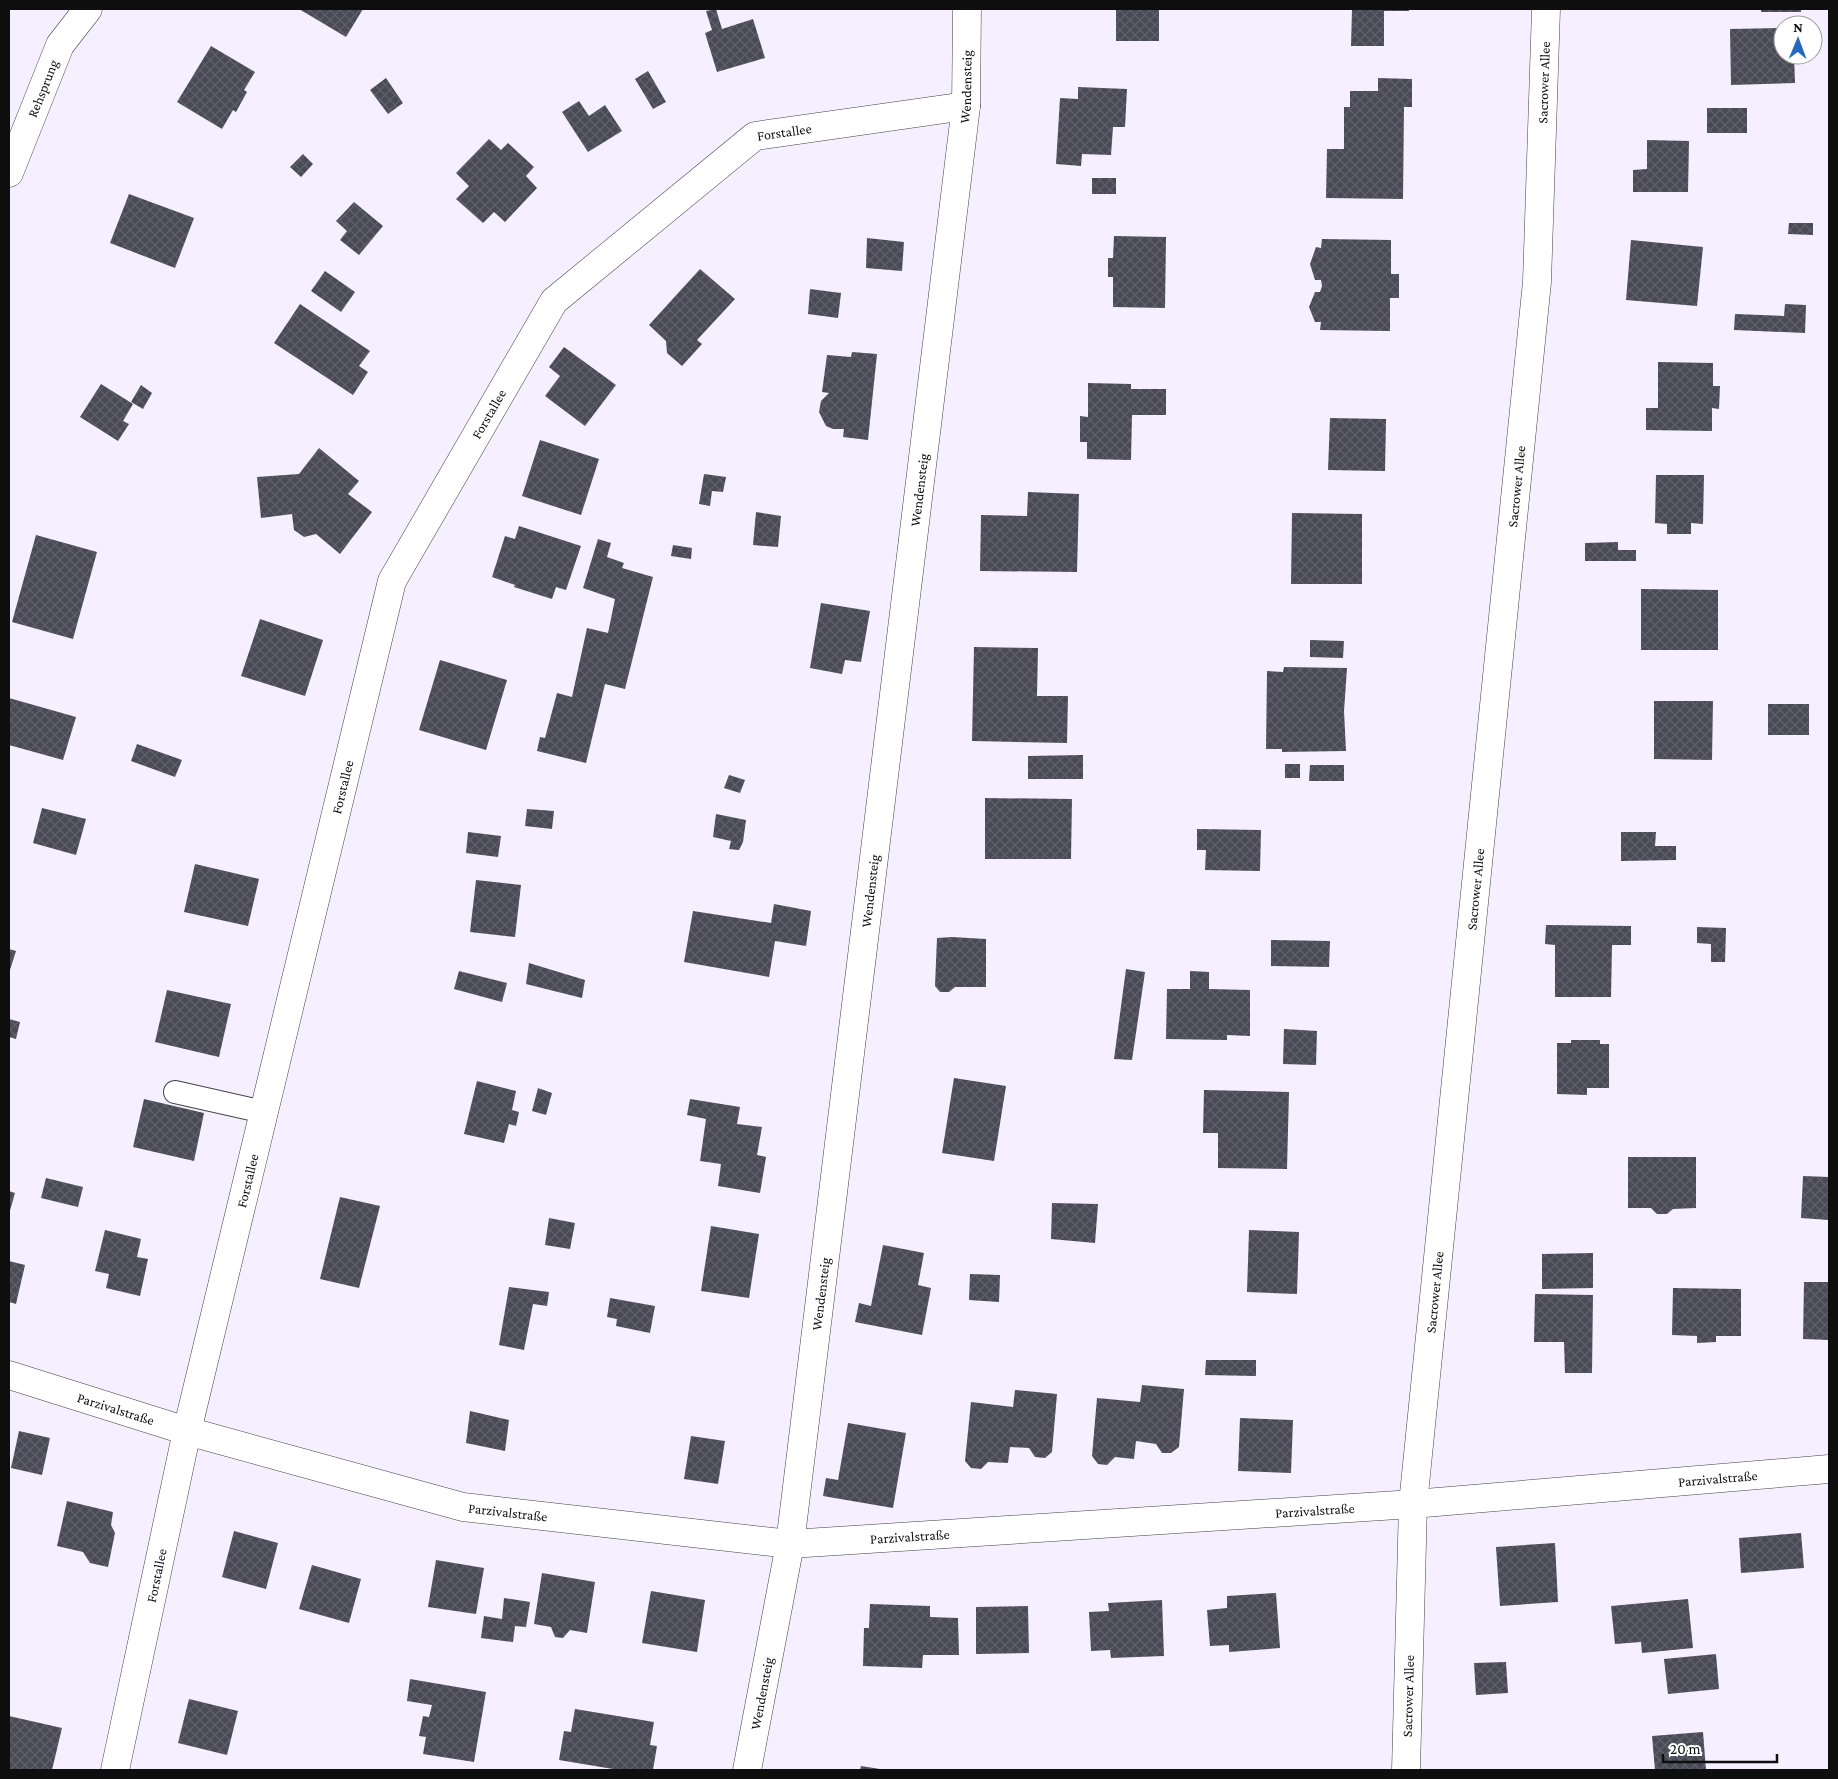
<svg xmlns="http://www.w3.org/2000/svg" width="1838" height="1779" font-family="'Crimson Pro',serif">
  <defs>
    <pattern id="building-cross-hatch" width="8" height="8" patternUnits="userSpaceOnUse" patternTransform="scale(1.25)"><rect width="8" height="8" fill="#4a4a57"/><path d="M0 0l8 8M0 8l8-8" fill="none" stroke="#60606a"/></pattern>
  </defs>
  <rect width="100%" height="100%" fill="#f5efff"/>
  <path fill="url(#building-cross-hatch)" d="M299 9H363L346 37Z
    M716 9 722 29 753 19 765 58 717 72 705 33 712 30 706 11Z
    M1116 9H1159V41H1116Z
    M1352 9H1409V11H1384V46H1351Z
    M1761 9H1801V12H1761Z
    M1783 28V55H1794L1795 83 1731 85 1730 29Z
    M211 46 255 72 244 90 247 92 236 112 233 110 222 129 177 102Z
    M648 71 666 102 653 109 635 79Z
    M386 78 403 103 388 114 370 90Z
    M1378 78 1412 79V107H1404L1403 199 1326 198 1327 149H1344V107H1350V91H1378Z
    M1078 87 1127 89 1125 127H1113L1111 155 1082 154 1081 166 1056 164 1060 98 1078 99Z
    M579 101 589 116 605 105 622 131 588 152 562 112Z
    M1707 108H1747V133H1707Z
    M489 139 501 150 508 143 534 167 526 176 537 188 505 222 494 212 483 223 456 199 469 186 456 173Z
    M1647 140 1689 141 1688 192H1633V170L1647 169Z
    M303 154 313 164 301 177 290 167Z
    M1092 178H1116V194H1092Z
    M129 194 194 218 175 268 110 243Z
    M354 202 383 226 359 255 340 240 347 231 336 221Z
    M1789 223H1813V235L1788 234Z
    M1114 236 1166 237 1165 308 1113 307V277H1108V258H1113Z
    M867 238 904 242 902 271 866 268Z
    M1322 239 1391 240V274H1399V298H1390V331L1320 330 1321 322H1315L1309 307 1315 292H1320L1322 286 1321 280H1315L1310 264 1316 247 1321 248Z
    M1631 240 1703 247 1697 306 1626 300Z
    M700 269 735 299 697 340 702 344 682 366 667 353 666 341 649 325Z
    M325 271 355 292 341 312 311 291Z
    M810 289 841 293 838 318 808 314Z
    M300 304 370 351 359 366 368 372 353 395 274 343Z
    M1785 304 1806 305 1805 333 1734 330 1735 314 1784 316Z
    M564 347 616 385 585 426 545 396 560 376 549 367Z
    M852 352 877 354 868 440 843 437 844 429H833L826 426 819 412 821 401 829 393 822 392 827 355 851 357Z
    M1658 362 1713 363V386H1720L1719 409 1712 408V431L1646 430V408H1658Z
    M1088 383 1131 384V389H1166V415H1132L1131 460 1087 459V442H1080V416L1088 417Z
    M101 384 133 404 123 421 129 424 118 441 80 417Z
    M141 385 152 393 143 409 131 402Z
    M1330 418 1386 419 1385 471 1328 470Z
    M540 440 599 459 581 515 522 496Z
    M319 448 359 481 348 494 372 512 340 554 316 534 304 537 294 530 292 514 261 518 257 477 299 474Z
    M704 474 726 477 723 492 712 491 710 506 699 504Z
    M1656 475H1704L1703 524 1691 523V534H1667V524L1655 523Z
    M1028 492 1079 494 1077 572 980 571 981 515 1027 516Z
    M756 512 781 516 778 547 753 545Z
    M1292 513 1362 514V584H1291Z
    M519 526 581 546 566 590 556 587 552 599 514 587 515 585 492 577 505 536 515 539Z
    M36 535 97 552 73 639 12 622Z
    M598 539 611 543 607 557 624 563 622 568 653 577 625 689 605 684 586 763 537 751 540 737 545 738 557 693 572 697 587 628 608 633 615 599 583 588Z
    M1618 542V550H1636V561H1585V543Z
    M673 545 692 548 691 559 671 556Z
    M1641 589 1718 590V650H1641Z
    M821 603 870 611 861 662 845 660 842 674 810 668Z
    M260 619 323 640 305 696 241 676Z
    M1310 640 1344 641 1343 658 1310 657Z
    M974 647 1038 648 1037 696H1068L1067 743 972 741Z
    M440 660 507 680 486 750 419 730Z
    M1284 667 1347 668 1344 711 1346 751 1282 752V749H1266L1267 671 1283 672Z
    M9 698 76 717 63 760 9 745Z
    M1654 701H1713L1712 760 1654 759Z
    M1768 704H1809V735H1768Z
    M137 744 182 760 175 777 131 761Z
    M1083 755V779H1028V756Z
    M1285 764H1300V778H1285Z
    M1310 765H1344V781H1309Z
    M729 775 745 780 740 793 724 788Z
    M985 798 1072 799 1071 859H985Z
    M42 808 86 819 76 855 33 843Z
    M527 809 554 811 552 829 525 826Z
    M716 814 746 820 743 842 739 850 729 849 731 841 713 837Z
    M1197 829 1261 830 1260 871 1205 870 1206 850H1197Z
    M468 832 501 836 498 857 466 853Z
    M1621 832H1656L1655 846H1676V860L1621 861Z
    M195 864 259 879 248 926 184 912Z
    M476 880 521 885 515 937 470 932Z
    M774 904 811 911 806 946 775 941 769 977 684 962 693 911 771 923Z
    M1546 925 1631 926V945H1612L1611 997H1555V945L1545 944Z
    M1697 927 1726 928 1725 962H1711V944L1697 943Z
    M952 937 986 939V987H955L949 992H940L935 986 937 938Z
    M1271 940 1330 941 1329 967 1271 966Z
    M9 949 16 951 9 973Z
    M529 963 585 980 582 998 526 984Z
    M1126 969 1145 972 1132 1060 1114 1059Z
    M459 971 507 983 502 1002 454 989Z
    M1190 971 1209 972V989L1250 990V1036L1227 1035V1040L1166 1039 1167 989H1190Z
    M167 990 231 1004 219 1057 155 1042Z
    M9 1019 20 1022 16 1039 9 1037Z
    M1284 1029 1317 1031 1316 1065 1283 1064Z
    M1571 1040H1600V1044H1609V1088H1587V1095L1557 1094V1043H1571Z
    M954 1078 1006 1086 994 1161 942 1153Z
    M477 1081 516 1091 512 1110 519 1112 516 1126 509 1124 504 1143 464 1134Z
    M538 1088 552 1093 546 1115 532 1111Z
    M1204 1090 1289 1092 1287 1169 1218 1168V1133H1203Z
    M144 1099 204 1113 194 1161 133 1147Z
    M690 1099 740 1107 737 1124 762 1127 757 1155 766 1157 760 1193 718 1186 721 1164 700 1161 706 1119 687 1115Z
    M1628 1157H1696V1208L1673 1209 1667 1214H1657L1651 1208H1628Z
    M1803 1176 1829 1177V1220L1801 1218Z
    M46 1178 83 1187 78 1207 41 1198Z
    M9 1191 15 1193 9 1214Z
    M340 1197 380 1206 359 1288 320 1279Z
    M1052 1203 1098 1204 1095 1243 1051 1239Z
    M549 1218 575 1223 570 1249 545 1245Z
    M711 1226 759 1234 749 1298 701 1291Z
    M105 1230 141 1239 137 1257 148 1259 140 1296 106 1288 109 1274 95 1271Z
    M1249 1230 1299 1232 1297 1294 1247 1292Z
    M883 1245 924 1253 918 1285 931 1288 922 1335 855 1322 859 1303 871 1306Z
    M1593 1253V1288L1542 1289V1254Z
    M9 1261 25 1265 16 1304 9 1302Z
    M970 1274 1000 1275 999 1302 969 1300Z
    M1804 1282H1829V1340L1803 1339Z
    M509 1287 549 1292 547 1306 533 1304 524 1350 499 1345Z
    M1673 1288 1741 1289V1336H1716V1342L1697 1343V1336L1672 1335Z
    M1535 1294 1593 1295 1592 1373H1565L1564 1342H1534Z
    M610 1298 655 1306 650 1333 616 1326 617 1319 607 1317Z
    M1206 1360H1256V1376L1205 1375Z
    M1142 1385 1184 1389 1179 1447 1171 1453H1162L1156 1444 1136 1441 1134 1459 1115 1457 1107 1465 1098 1464 1092 1456 1097 1398 1140 1402Z
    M1015 1390 1057 1394 1052 1452 1045 1458 1035 1457 1029 1448 1010 1447 1008 1463 988 1462 981 1469 971 1468 965 1461 971 1402 1013 1407Z
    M470 1411 509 1420 505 1451 466 1443Z
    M1240 1418 1293 1420 1291 1473 1238 1471Z
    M848 1423 906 1433 893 1508 823 1496 826 1478 838 1480Z
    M19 1431 50 1438 42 1475 11 1468Z
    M691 1436 725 1441 718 1484 684 1479Z
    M67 1501 113 1512 111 1525 115 1533 108 1567 90 1563 83 1552 57 1546Z
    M234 1531 278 1543 266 1589 222 1577Z
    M1801 1533 1804 1568 1741 1573 1739 1538Z
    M1555 1543 1558 1602 1500 1606 1496 1547Z
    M436 1560 484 1568 476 1614 428 1607Z
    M312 1565 361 1579 349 1623 299 1609Z
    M542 1573 595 1582 587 1633 570 1630 563 1638 555 1637 551 1627 534 1624Z
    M651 1591 705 1600 697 1652 642 1643Z
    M1276 1593 1280 1648 1229 1652V1645L1210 1646 1207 1610 1227 1608V1596Z
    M504 1598 530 1602 526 1627 515 1626 513 1642 481 1638 484 1616 502 1619Z
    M1688 1599 1693 1648 1642 1653 1641 1642 1615 1644 1611 1606Z
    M1162 1600 1164 1656 1111 1658 1110 1650 1091 1651 1089 1612 1109 1611 1108 1603Z
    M870 1604 930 1606V1617L958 1618 959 1655H923L922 1668 863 1666 864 1628H869Z
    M1028 1606 1029 1653 976 1654V1607Z
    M1716 1654 1719 1689 1668 1694 1664 1659Z
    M1506 1662 1508 1693 1476 1695 1474 1663Z
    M410 1679 486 1692 474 1762 423 1754 426 1737 419 1736 423 1716 429 1717 432 1705 407 1701Z
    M189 1699 238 1711 227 1755 178 1743Z
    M575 1709 654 1722 650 1745 657 1746 653 1770H619L559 1760 564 1731 571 1732Z
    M9 1716 62 1728 52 1770H9Z
    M1703 1732 1706 1770H1655L1652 1736Z
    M861 1766 880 1769V1770H860Z"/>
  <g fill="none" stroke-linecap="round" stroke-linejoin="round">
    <g stroke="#414141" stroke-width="24">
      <path id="service" d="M175 1092 264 1112"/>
    </g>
    <g stroke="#414141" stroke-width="29">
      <g id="minor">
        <path id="s1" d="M9 173 60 45 88 9"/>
        <path id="s2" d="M9 1375 187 1431 463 1507 790 1544 1413 1504 1829 1469"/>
        <path id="s3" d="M115 1770 187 1431 392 581 554 301 755 136 966 106"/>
        <path id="s4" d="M747 1770 790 1544 966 106 967 9"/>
        <path id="s5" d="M1406 1770 1413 1504 1537 282 1546 9"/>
      </g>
    </g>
    <use href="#service" stroke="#fff" stroke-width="22"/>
    <use href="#minor" stroke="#fff" stroke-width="28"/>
  </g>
  <g text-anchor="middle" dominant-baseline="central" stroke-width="5" stroke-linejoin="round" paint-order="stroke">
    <g font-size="14" fill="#0e0e0e" stroke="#fff">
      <text stroke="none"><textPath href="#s5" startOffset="1694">Sacrower Allee</textPath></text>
      <text stroke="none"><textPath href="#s4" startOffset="1698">Wendensteig</textPath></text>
      <text stroke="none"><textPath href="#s1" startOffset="91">Rehsprung</textPath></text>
      <text stroke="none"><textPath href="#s3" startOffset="1834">Forstallee</textPath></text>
      <text stroke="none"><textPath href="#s3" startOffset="1414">Forstallee</textPath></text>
      <text stroke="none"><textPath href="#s5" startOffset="1289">Sacrower Allee</textPath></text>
      <text stroke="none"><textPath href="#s4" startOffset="1292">Wendensteig</textPath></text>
      <text stroke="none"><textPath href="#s3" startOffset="1009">Forstallee</textPath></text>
      <text stroke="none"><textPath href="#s5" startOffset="884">Sacrower Allee</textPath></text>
      <text stroke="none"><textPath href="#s4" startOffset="888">Wendensteig</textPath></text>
      <text stroke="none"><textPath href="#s3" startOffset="604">Forstallee</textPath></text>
      <text stroke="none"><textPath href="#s5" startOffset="479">Sacrower Allee</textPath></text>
      <text stroke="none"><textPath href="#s4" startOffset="482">Wendensteig</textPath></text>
      <text stroke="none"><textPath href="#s2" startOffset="112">Parzivalstraße</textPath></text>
      <text stroke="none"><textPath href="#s2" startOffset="1732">Parzivalstraße</textPath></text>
      <text stroke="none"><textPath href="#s2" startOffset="1328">Parzivalstraße</textPath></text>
      <text stroke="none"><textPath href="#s2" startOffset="518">Parzivalstraße</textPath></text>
      <text stroke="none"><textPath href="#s2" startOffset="922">Parzivalstraße</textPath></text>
      <text stroke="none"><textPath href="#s3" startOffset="199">Forstallee</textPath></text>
      <text stroke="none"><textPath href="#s4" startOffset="78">Wendensteig</textPath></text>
      <text stroke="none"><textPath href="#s5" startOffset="74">Sacrower Allee</textPath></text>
    </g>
  </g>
  <rect width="1838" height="1779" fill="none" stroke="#0e0e0e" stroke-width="20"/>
  <g transform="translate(1798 40) rotate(1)"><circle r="24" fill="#ffffff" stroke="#9f9f9f"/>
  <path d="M0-4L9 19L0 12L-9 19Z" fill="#2569bf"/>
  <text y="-8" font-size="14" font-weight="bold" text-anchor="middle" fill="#0e0e0e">N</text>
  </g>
  <path d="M1663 1754v8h114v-8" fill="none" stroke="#0e0e0e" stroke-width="2.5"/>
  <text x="1670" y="1754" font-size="15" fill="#0e0e0e" stroke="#ffffff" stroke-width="4" paint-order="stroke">20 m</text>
</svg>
